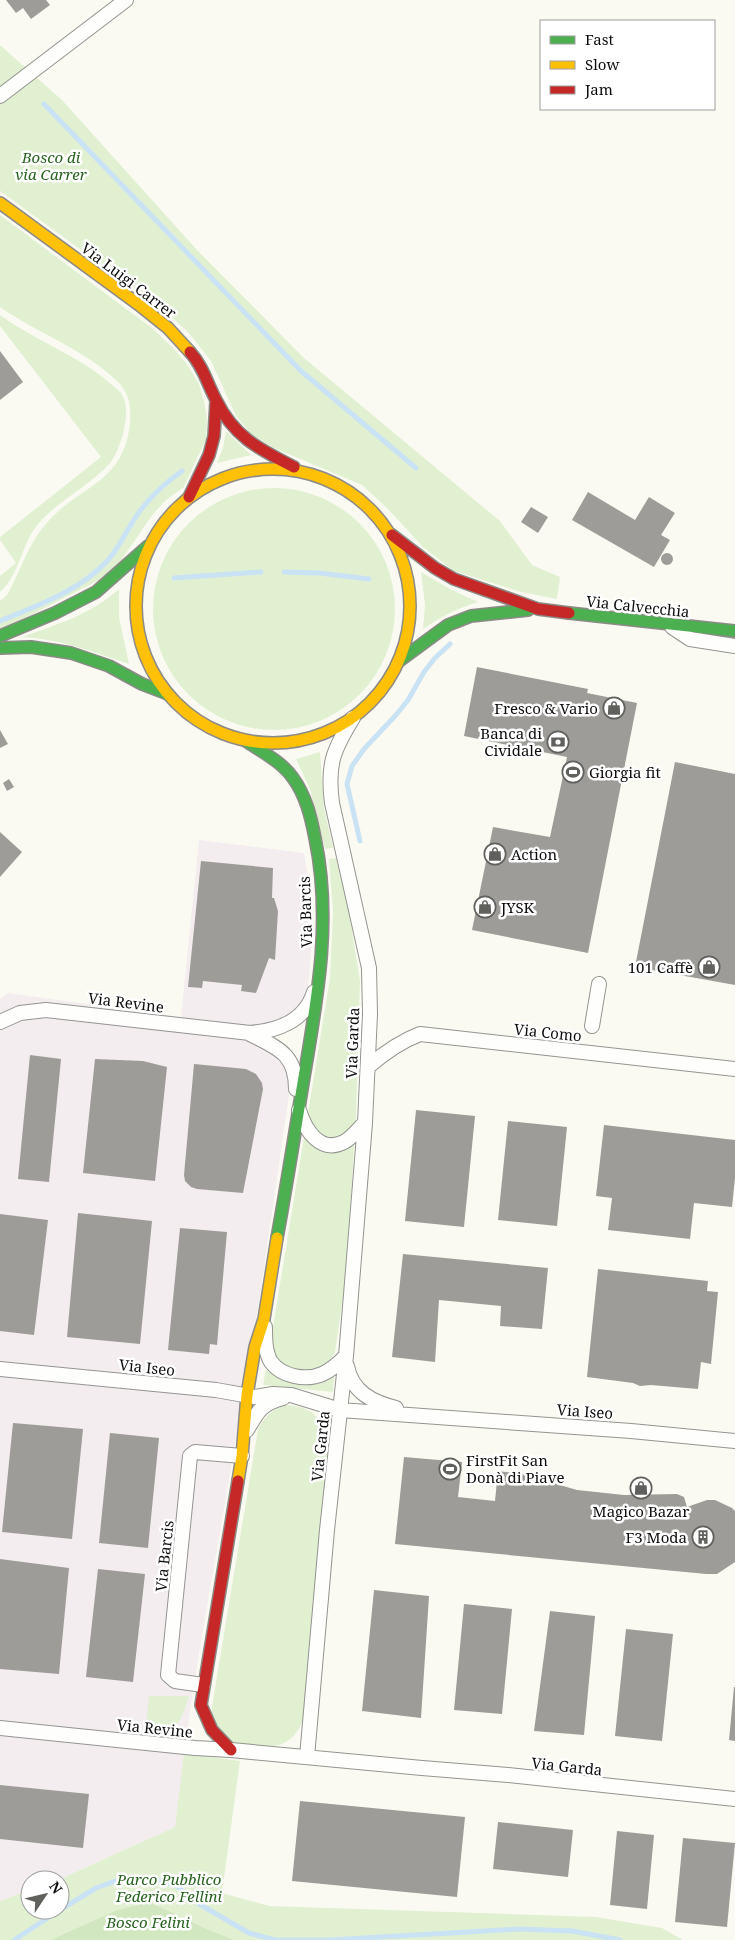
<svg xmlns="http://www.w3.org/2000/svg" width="735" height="1940" font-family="'Noto Serif',serif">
  <rect width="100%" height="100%" fill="#fbfaf2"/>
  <path fill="#f3edef" d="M199 840 304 853 311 893 313 929 308 987 304 1000 297 1013 262 1028 292 1075 257 1316 194 1683 175 1827 60 1879 30 1880V1890L0 1901V999L8 993 181 1017Z"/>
  <path fill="#e2f0d2" d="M0 45 62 100 197 250 304 358 500 521 532 565 560 577 557 599 521 592 454 571 424 548 387 508 362 485 274 448 251 434 236 416 211 361 188 332 162 309 0 191Z
    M0 215 152 328 172 347 187 364 199 384 204 401 207 418 206 439 184 487 165 501 153 514 120 562 109 575 0 631V601L7 595C20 572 28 544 45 525 79 484 125 485 130 421 131 406 129 393 118 382 85 349 38 334 0 307Z
    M0 315C33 339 72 353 104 378 109 383 117 388 121 393 129 405 126 421 123 434 120 443 117 454 111 462 90 486 60 499 39 523 21 543 20 575 0 592V576L16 563 0 540V537L101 457 0 326Z
    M226 431 251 455 217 463 223 448Z
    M153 609a121 121 0 1 1 242 0a121 121 0 1 1-242 0Z
    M421 572 450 589 478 602C458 608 441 617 423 629L425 605Z
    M119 589V617L129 664C93 652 61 639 22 637 60 623 88 616 119 589Z
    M320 752 324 808 333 848 325 849 310 789 296 759Z
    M336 858 348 906 360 981 356 1116 346 1278 335 1352 327 1365 317 1370 305 1372 290 1369 277 1361 272 1349V1333L330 978 333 911 329 859Z
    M266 1369C289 1388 308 1389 334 1377L333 1392 263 1385Z
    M286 1405C311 1406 325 1419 329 1443L305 1714C296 1743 281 1749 252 1746 248 1746 241 1746 237 1745 230 1742 218 1726 212 1720V1706L258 1429C266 1415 272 1410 286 1405Z
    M149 1696H189C181 1724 175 1734 145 1734Z
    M184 1753 240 1761 222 1893 269 1906 596 1917 662 1928 683 1940H0V1901L30 1890V1910H60V1880H58L175 1827Z"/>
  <path fill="#d1e7c0" d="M149 1902 204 1928 234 1940H51L115 1911Z"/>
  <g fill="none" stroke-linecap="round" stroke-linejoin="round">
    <path stroke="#c9e2f4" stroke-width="5" d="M44 104 301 371 416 468
      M284 572 319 573 369 579
      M174 578 261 572
      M0 621C37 606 82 590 109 559 122 543 130 523 143 507 154 493 168 481 182 471
      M360 841 347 784 352 766 364 749 396 715 408 700 424 672 435 658 450 644
      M60 1910 96 1888 124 1878 152 1879 177 1886 199 1904 249 1933 275 1940H329L519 1929 572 1931 620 1940
      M14 1940 60 1910"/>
  </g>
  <path fill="#9e9c98" d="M6 0H46L50 5 31 19 23 8 16 13Z
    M0 351 23 382 0 400Z
    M588 492 635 520 649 497 675 513 661 535 670 540 654 567 572 520Z
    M531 507 548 517 538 533 521 522Z
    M661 559a6 6 0 1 1 12 0a6 6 0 1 1-12 0Z
    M477 667 588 689 587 693 637 703 588 953 472 930 493 827 550 837 567 757 464 736Z
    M0 730 8 744 0 748Z
    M675 762 735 774V985L635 967Z
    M9 779 14 787 7 791 3 783Z
    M0 832 22 852 0 877Z
    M201 861 273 868 272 898H274L278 911 275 960 269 958 256 993 241 991 242 985 203 981 202 988 188 987Z
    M30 1055 61 1059 49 1182 18 1179Z
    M95 1059 143 1061 167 1067 155 1181 83 1173Z
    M194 1064 246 1069 256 1074 262 1083 263 1089 243 1193 197 1189 191 1187 185 1181 184 1175Z
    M416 1110 475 1116 464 1227 405 1221Z
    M508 1121 567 1127 557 1226 498 1220Z
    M604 1125 735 1140V1178L732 1207 694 1203 690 1239 608 1230 612 1198 596 1196Z
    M78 1213 152 1221 140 1344 67 1337Z
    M0 1214 48 1220 34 1335 0 1331Z
    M180 1228 227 1232 217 1345 210 1344 209 1354 168 1350Z
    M403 1254 548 1268 542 1329 500 1326 501 1306 439 1300 435 1362 392 1357Z
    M598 1269 708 1281 707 1291 718 1292 711 1364 701 1362 698 1389 651 1385 640 1386 633 1383 587 1377Z
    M13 1423 83 1429 72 1539 2 1532Z
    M110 1433 159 1438 148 1548 99 1543Z
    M404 1457 462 1462 458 1497 495 1501 498 1471 522 1474 577 1490 624 1495 677 1494 684 1497 687 1507 707 1500H715L732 1508 735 1511V1562L717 1574H706L395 1544Z
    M0 1559 69 1568 59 1674 0 1669Z
    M98 1569 145 1574 133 1682 86 1677Z
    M374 1590 429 1596 421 1718 362 1711Z
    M464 1604 512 1609 502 1714 454 1710Z
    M550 1611 595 1616 584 1735 534 1731Z
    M626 1629 673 1634 662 1741 615 1736Z
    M734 1687H735V1741L729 1740Z
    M0 1785 89 1794 83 1848 0 1839Z
    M300 1801 465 1817 457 1897 292 1881Z
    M498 1822 573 1830 568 1877 493 1869Z
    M617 1831 654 1835 647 1909 610 1905Z
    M683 1838 735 1843 727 1927 675 1922Z"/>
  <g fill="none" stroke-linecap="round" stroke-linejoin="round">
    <g stroke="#949490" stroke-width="16">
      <path id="street" d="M0 96 126 0
        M672 627 690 639 735 646
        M0 1022 20 1013 46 1010 250 1033C277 1031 305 1021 314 992
        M592 1026 599 984
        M250 1034C278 1048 296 1054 296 1089
        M368 1067C384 1053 399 1042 420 1034L735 1069
        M299 1110C305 1130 320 1154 344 1142 352 1138 359 1128 365 1123
        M265 1327C265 1339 265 1352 271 1362 277 1370 285 1374 294 1376 317 1381 330 1372 346 1356
        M347 1366C352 1392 372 1402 396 1408
        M0 1369 216 1390 255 1397 273 1394 291 1395 340 1410 631 1431 735 1441
        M247 1430C258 1411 261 1404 283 1398
        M203 1685 175 1681 168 1675 190 1456 195 1452 242 1456
        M0 1728 195 1748 231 1750 422 1768 508 1775 735 1799
        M307 1757 327 1530 346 1356 365 1123 370 1014 369 968 332 803C327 765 333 750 353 718"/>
    </g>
    <g stroke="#8b8a87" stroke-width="14">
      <path id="fast" d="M569 613 735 631
        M0 636 55 613 96 592 148 546
        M0 648 31 647 71 653 109 666 142 684 168 694
        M399 661 448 625 471 616 528 610
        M246 741C262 752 282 762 293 778 306 796 311 817 315 838 333 923 316 1005 302 1089 294 1139 286 1189 277 1238"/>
    </g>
    <g stroke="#8b8a87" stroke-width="14">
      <path id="slow" d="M0 203 138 304 168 328 190 352
        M136 606a137 137 0 1 1 274 0a137 137 0 1 1-274 0Z
        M238 1481 242 1456 247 1395 255 1347 264 1319 277 1238"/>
    </g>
    <g stroke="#8b8a87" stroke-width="14">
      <path id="jam" d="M190 352C203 366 207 383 216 400 234 437 259 449 294 467
        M189 497 209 455 214 436 216 401
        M392 535 435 568 454 579 538 609 569 613
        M231 1750 212 1730 201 1705 238 1481"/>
    </g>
    <use href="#street" stroke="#fefefd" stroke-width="14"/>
    <use href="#fast" stroke="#4caf50" stroke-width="11"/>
    <use href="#slow" stroke="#ffc107" stroke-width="11"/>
    <use href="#jam" stroke="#c62828" stroke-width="11"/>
  </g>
  <defs>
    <g id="shop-ring" transform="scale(1.125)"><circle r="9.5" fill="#fff" stroke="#60605d" stroke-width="1.5"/><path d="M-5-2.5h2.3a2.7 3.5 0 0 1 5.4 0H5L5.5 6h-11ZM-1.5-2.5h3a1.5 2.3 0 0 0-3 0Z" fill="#60605d"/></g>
    <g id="bank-ring" transform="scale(1.125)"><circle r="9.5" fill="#fff" stroke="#60605d" stroke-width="1.5"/><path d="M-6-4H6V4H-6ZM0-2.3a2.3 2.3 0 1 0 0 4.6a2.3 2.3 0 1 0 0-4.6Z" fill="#60605d"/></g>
    <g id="stadium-ring" transform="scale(1.125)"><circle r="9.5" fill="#fff" stroke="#60605d" stroke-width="1.5"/><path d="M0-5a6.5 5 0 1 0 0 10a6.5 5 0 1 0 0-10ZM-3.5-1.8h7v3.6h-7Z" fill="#60605d"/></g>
    <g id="building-ring" transform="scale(1.125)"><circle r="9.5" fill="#fff" stroke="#60605d" stroke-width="1.5"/><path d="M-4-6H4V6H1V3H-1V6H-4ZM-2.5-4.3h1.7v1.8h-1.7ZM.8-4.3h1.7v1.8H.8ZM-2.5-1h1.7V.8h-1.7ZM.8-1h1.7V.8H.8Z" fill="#60605d"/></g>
  </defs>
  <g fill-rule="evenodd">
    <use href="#shop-ring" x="614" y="708"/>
    <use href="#bank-ring" x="558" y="742"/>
    <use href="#stadium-ring" x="573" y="772"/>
    <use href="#shop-ring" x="495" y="854"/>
    <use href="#shop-ring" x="485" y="907"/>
    <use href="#shop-ring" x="709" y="967"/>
    <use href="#stadium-ring" x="450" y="1469"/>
    <use href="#shop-ring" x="641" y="1488"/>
    <use href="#building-ring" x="703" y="1537"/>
  </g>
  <g text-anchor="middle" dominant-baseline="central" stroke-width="5" stroke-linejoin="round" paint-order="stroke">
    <g font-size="15" font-style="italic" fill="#27631f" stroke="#fff">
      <text x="51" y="157">Bosco di<tspan x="51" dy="17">via Carrer</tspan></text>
      <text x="169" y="1879">Parco Pubblico<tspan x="169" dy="17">Federico Fellini</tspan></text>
      <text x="148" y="1922">Bosco Felini</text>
    </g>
    <g font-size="15" fill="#0d0d0d" stroke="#fff">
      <text transform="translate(129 280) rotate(37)">Via Luigi Carrer</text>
      <text transform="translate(638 606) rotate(6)">Via Calvecchia</text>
      <text transform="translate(305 912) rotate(-92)">Via Barcis</text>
      <text transform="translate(126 1002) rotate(7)">Via Revine</text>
      <text transform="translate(548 1032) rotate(6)">Via Como</text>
      <text transform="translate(352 1043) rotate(-88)">Via Garda</text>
      <text transform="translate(147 1367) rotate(6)">Via Iseo</text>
      <text transform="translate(585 1411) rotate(4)">Via Iseo</text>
      <text transform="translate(320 1446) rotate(-84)">Via Garda</text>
      <text transform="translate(164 1556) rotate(-84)">Via Barcis</text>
      <text transform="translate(155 1728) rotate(6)">Via Revine</text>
      <text transform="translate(567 1766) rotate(6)">Via Garda</text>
    </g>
    <g font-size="15" fill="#0d0d0d" stroke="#fff" text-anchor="end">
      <text x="598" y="708">Fresco &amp; Vario</text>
      <text x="542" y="733">Banca di<tspan x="542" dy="17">Cividale</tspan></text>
      <text x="589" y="772" text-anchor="start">Giorgia fit</text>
      <text x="511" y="854" text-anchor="start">Action</text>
      <text x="501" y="907" text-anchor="start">JYSK</text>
      <text x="693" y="967">101 Caffè</text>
      <text x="466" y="1460" text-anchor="start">FirstFit San<tspan x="466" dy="17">Donà di Piave</tspan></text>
      <text x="641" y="1511" text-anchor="middle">Magico Bazar</text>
      <text x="687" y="1537">F3 Moda</text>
    </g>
  </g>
  <rect x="540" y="20" width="175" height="90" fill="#ffffff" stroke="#9e9e9e"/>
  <rect x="550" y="36" width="25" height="8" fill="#4caf50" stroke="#9e9e9e"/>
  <text x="585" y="45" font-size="15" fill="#0d0d0d">Fast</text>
  <rect x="550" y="61" width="25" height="8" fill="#ffc107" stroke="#9e9e9e"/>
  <text x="585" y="70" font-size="15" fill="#0d0d0d">Slow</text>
  <rect x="550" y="86" width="25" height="8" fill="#c62828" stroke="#9e9e9e"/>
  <text x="585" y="95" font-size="15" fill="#0d0d0d">Jam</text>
  <g transform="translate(45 1895) rotate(55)"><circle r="24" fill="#ffffff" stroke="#9e9e9e"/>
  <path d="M0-4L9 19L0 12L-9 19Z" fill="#60605d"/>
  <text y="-8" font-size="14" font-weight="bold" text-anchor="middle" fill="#0d0d0d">N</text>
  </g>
</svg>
